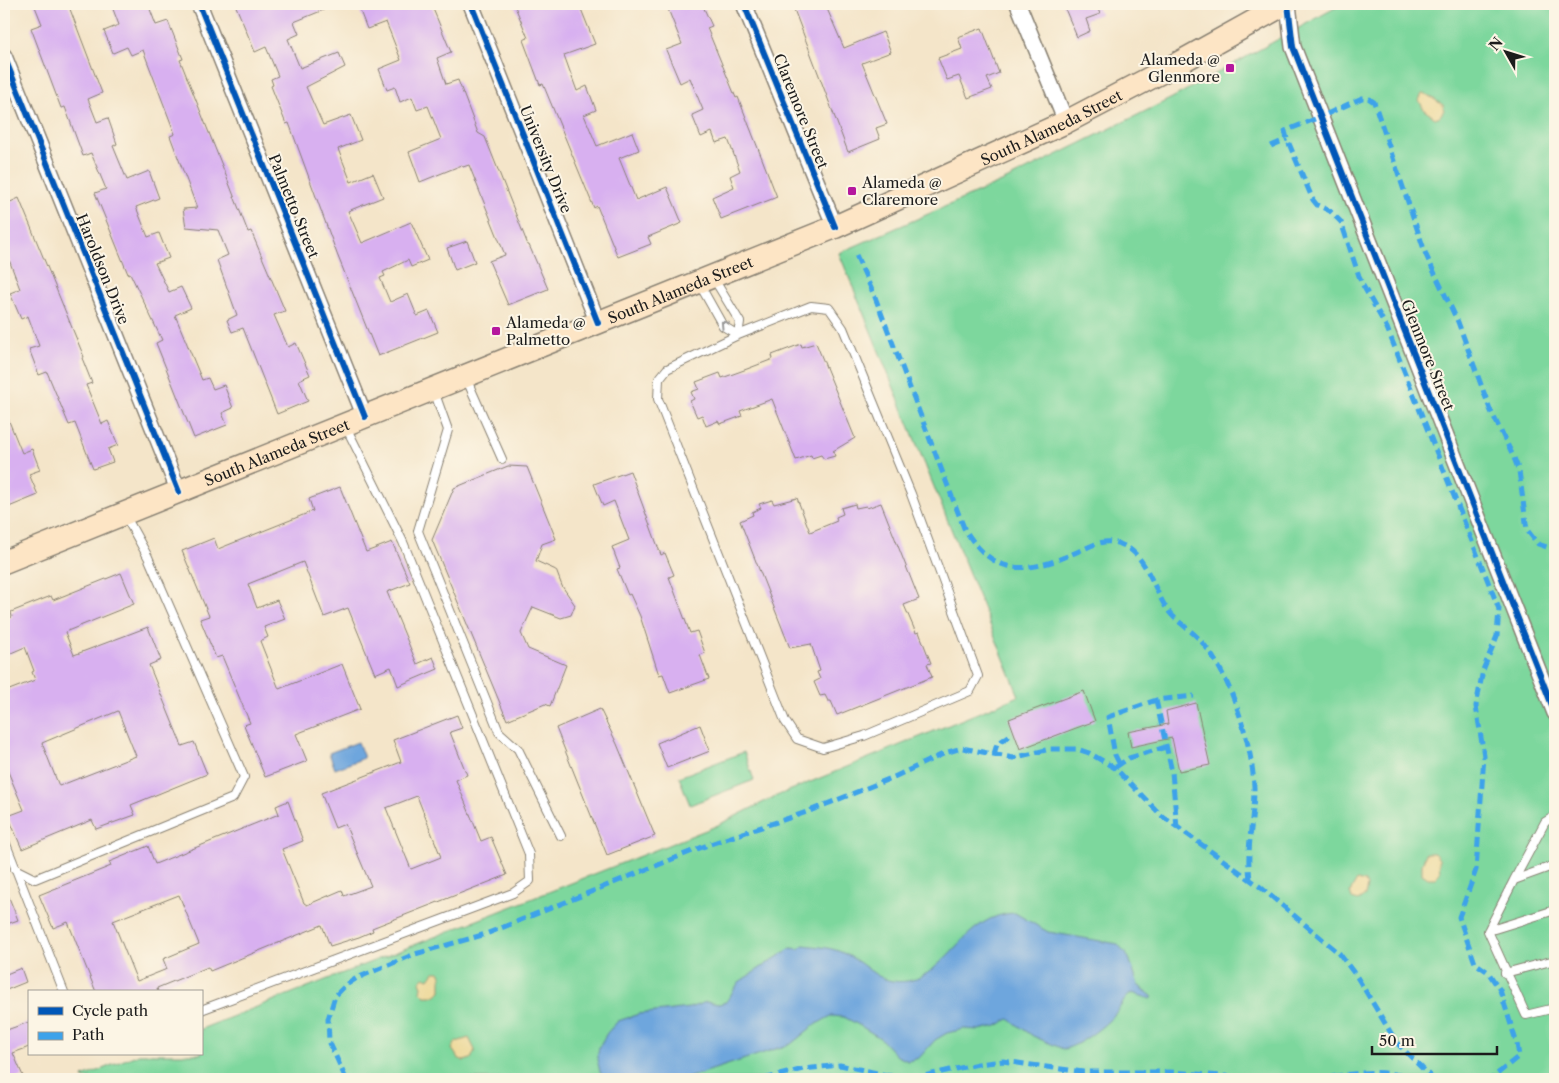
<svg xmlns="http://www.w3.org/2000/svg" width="1559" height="1083" font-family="'Libre Caslon Text',serif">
  <rect width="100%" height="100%" fill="#fcf5e5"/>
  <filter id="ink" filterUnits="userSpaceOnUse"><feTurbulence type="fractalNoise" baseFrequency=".02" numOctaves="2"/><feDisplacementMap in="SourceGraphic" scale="10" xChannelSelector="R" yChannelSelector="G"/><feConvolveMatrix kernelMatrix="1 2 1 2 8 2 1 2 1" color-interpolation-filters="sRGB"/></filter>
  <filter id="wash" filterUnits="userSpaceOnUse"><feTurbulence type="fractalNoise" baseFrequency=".0096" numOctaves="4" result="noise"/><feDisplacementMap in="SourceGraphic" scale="20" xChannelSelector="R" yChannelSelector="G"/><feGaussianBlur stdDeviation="1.12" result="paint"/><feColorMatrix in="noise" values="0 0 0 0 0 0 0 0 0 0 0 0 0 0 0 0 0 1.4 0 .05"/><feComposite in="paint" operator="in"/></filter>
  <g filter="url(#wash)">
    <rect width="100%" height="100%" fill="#f4e5c9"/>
    <path fill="#7dd79d" stroke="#4c7a5c" d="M1342 4H1555V1079H84L83 1077 139 1054H201V1029L716 826 774 797 1019 696 839 253 1006 180 1172 98Z
      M744 752 754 780 690 805 679 777Z"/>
    <path fill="#eeda9e" stroke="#857b5d" d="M1422 94H1426L1443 105 1444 110 1440 116 1435 118 1424 110 1419 100Z
      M1426 853H1434L1439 859 1440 873 1435 878H1428L1422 874V865Z
      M1357 880 1365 882 1367 886 1365 896 1358 901 1352 899 1350 892Z
      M434 972H439L441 975V991L434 996H425L421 992 422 986 420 982 424 977 429 979Z
      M469 1038 475 1050 471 1059 464 1061 458 1058 452 1049 456 1042Z"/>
    <path fill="#6ea6dd" stroke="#45617c" d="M358 742 364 758 335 769 329 753Z
      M1015 913 1048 932 1118 944 1129 958 1138 985 1153 997 1151 999 1132 993C1123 999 1121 1007 1115 1014 1105 1026 1078 1047 1063 1049L1033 1036 1009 1019 997 1026 979 1030 964 1029 947 1033 935 1040 919 1058 908 1061 897 1056 880 1038 859 1025 844 1017 831 1016 813 1026 791 1044 684 1079H604L600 1072 597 1059 599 1047 607 1033 618 1021 639 1014 689 1008 706 1002 719 1004 726 1002 739 982 791 948 799 949 803 945C819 947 833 947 847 955 871 967 878 985 908 981 947 975 965 914 1015 913Z"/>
    <g id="blocks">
      <path fill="#d8b0f0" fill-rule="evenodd" d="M34 4H68L102 93 88 99 97 122 108 118 117 144 113 146 127 180 149 171 159 198 136 207 148 237 159 233 169 258 155 263 169 292 181 287 191 308 175 315 202 380 208 378 213 389 224 385 233 408 222 413 227 425 194 438 156 343 162 340 130 273 128 274 95 193 106 189 91 153 83 156 65 107 61 108 31 28 42 24Z
        M111 4H148L156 25 168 21 183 59 180 60 225 173 248 232 251 231 285 311 274 315 288 347 296 343 310 375 299 380 308 401 277 414 243 328 232 332 227 320 237 315 217 260 228 255 218 230 186 227 183 209 197 208 170 136 175 134 143 50 131 55 127 47 113 53 104 31 119 25Z
        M235 4H338L294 22 299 34 288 39 300 68 339 53 345 67 306 87 323 125 351 115 361 140 338 149 351 182 373 173 383 197 348 211 362 243 411 222 428 260 411 267 408 260 383 272 385 276 380 278 390 302 408 294 417 316 429 311 438 332 378 356 337 254 289 123 286 124 271 86 273 85 271 79 278 76 266 47 255 52Z
        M378 4H431L451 52 437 58 446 84 458 80 478 133 485 137 528 245H529L548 289 508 305 489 261 505 255 469 165 463 167 462 165 420 182 409 152 441 139 428 106 417 110 412 97 400 102 395 87 387 90 379 69 401 60 386 22 367 29 360 11Z
        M514 4H579L595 44 564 55 577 91 587 86 596 110 584 115 597 146 632 132 639 150 619 158 636 200 667 187 682 223 648 237 651 244 618 257 597 206 594 208 543 84 540 85 523 40 528 38Z
        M666 4H702L712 26 707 28 736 98 738 97 777 197 721 219 712 197 734 187 730 176 740 171 728 139 716 143 712 132 701 137 692 115 703 110 690 78 680 83 666 50 682 44Z
        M792 4H825L844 48 883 32 891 52 862 63 887 124 876 128 880 139 848 152Z
        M1063 4H1096L1100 14 1086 19 1090 31 1077 37Z
        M982 28 999 73 987 78 992 89 968 98 959 76 947 80 938 58 962 49 958 37Z
        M19 198 84 357 82 358 92 383 86 385 102 424 108 421 118 445 108 449 113 462 93 469 75 423 69 425 47 372 39 375 29 349 39 346 28 316 21 319 10 293 20 289 8 257 4 259V205Z
        M467 241 475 262 455 270 447 248Z
        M816 343 855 438 833 451 835 456 824 459 821 455 812 458 811 455 796 460 772 399 740 411 742 416 720 424 718 421 706 426 702 415 697 417 690 401 694 399 691 392 699 389 696 382 720 373 722 378 747 369 773 359 772 355 801 344 802 347Z
        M4 409 22 453 32 449 40 470 29 474 38 495 4 509Z
        M508 466 527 467 556 539 542 544 536 561 556 570 562 586 575 605 571 615 561 618 533 607 521 633 528 649 566 665 550 706 545 704 507 720 432 540 454 488Z
        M630 471 661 555 665 553 674 575 669 577 690 633 697 631 705 653 700 655 709 679 670 693 663 674 659 675 640 616 630 594 628 595 617 569 620 568 612 547 629 540 614 501 603 506 594 484Z
        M340 487 366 552 392 542 410 583 387 592 417 664 433 657 438 669 398 686 391 667 375 674 348 608 324 617 303 562 248 584 257 608 277 600 285 619 264 627 268 637 260 641 279 689 342 664 360 709 296 734 307 761 265 777 244 725 250 723 222 656 216 658 200 619 209 616 182 551 214 538 218 549 313 511 309 499Z
        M797 498 810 532 837 521 836 517 843 514 841 508 855 504 856 508 866 506 867 508 881 503 919 599 904 605 916 633 919 632 931 663 927 664 932 677 837 715 831 701H828L825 695 820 696 814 682 820 679 817 672 820 671 811 644 790 648 740 521 753 515 752 512 761 508 759 504 772 500 774 504Z
        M121 573 134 604 65 632 74 655 148 627 161 660 149 665 182 746 194 742 207 774 131 805 135 815 96 829 92 820 22 849 8 816 24 810 4 762V692L35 680 32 672 34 671 25 647 4 656V620L12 617 11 612 51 596 53 600ZM118 711 136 756 59 786 42 743Z
        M1084 691 1095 721 1020 749 1009 719Z
        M1196 703 1210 765 1179 771 1172 738 1131 747 1128 732 1168 724 1166 711Z
        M600 709 617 744 655 836 607 855 556 728Z
        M457 715 462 728 450 732 467 775 456 780 481 841 491 837 507 875 372 928 373 931 359 937 330 946 322 925 210 971 208 967 157 988 158 992H96L68 922 53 928 39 895 111 866 109 862 148 846 155 864 279 814 276 806 288 801 303 841 282 849 304 903 307 905 342 890 344 896 371 886 345 824 335 828 321 793 401 762 393 740ZM417 796 441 857 411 869 386 808ZM179 895 199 944 163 959 167 969 137 981 113 921Z
        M700 725 710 751 667 768 657 743Z
        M4 885 18 920 4 925Z
        M21 968 26 982 4 991V975Z
        M29 1022V1047L13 1053 23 1076 14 1079H4V1031Z"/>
    </g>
  </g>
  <g filter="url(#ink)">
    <use href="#blocks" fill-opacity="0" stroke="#888072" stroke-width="1"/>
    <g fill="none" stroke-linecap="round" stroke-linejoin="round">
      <g stroke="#888072" stroke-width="10">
        <path id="service" d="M700 285 723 326 738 335 740 322 714 279
          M811 306 829 308 843 328 911 494 978 676 970 691 864 736 823 748 797 739 785 721 658 399 659 379 667 369 738 335Z
          M466 378 502 459
          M434 391 448 430 418 531 499 732 518 749 561 836
          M4 839 64 992
          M1555 865 1514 880 1488 931 1526 1015 1555 1008
          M15 869 35 879 233 798 244 777 148 557 125 515
          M1514 880 1545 822 1555 816
          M1488 931 1555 910
          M1505 973 1555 960
          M201 1010 513 893 530 881 529 854 403 542 346 427"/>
      </g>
      <g stroke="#888072" stroke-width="18">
        <path id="minor" d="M199 4 365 417
          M471 4 598 323
          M744 4 835 227
          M1018 4 1066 122
          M1288 4 1293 47 1555 713
          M4 56 179 492"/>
      </g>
      <g stroke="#888072" stroke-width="25">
        <g id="secondary">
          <path id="s1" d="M4 562 835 227 1066 122 1175 65 1285 4"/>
        </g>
      </g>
      <use href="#service" stroke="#fff" stroke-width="8"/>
      <use href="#minor" stroke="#fff" stroke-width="15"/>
      <use href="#secondary" stroke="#fde5c5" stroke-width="22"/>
      <path stroke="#3da2ea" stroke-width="5" stroke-dasharray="10 5" stroke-linecap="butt" d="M1327 114 1362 98H1368L1374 102 1426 255 1458 322 1490 409 1514 458 1519 471 1527 530 1538 544 1555 550
        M1315 119 1285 131 1287 139 1313 200 1317 205 1330 211 1341 222 1361 282 1387 328 1499 609 1497 636 1483 670 1476 706 1484 756 1476 870 1459 917 1475 963 1488 972 1500 990 1517 1044 1519 1056 1491 1079
        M1271 146 1287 139
        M856 255 875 297 964 528C994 578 1027 574 1077 552 1087 548 1100 540 1112 542 1146 547 1151 586 1167 609 1173 618 1181 623 1189 630 1200 638 1209 650 1216 662 1236 695 1253 750 1254 788 1254 819 1246 848 1250 879
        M1156 700 1172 772 1177 828
        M994 754 997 744 1012 734
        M1119 763 1115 755 1108 717 1156 700 1194 696
        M1116 767 1129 758 1166 747
        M346 1079 329 1041 328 1019 335 996 346 985 357 978 415 954 486 934 710 844 807 812 894 777 945 753 962 748 1013 758 1050 749H1077L1089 753 1115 768 1162 816 1259 886 1339 953 1357 977 1397 1043 1433 1079
        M764 1079 803 1069 840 1065 896 1077H919L978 1064 1003 1061 1083 1072H1171L1263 1079
        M1317 1079C1359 1073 1374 1068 1417 1079"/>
      <g stroke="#fcf5e5" stroke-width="9">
        <path id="cycleway" d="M199 4 365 417
          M471 4 598 323
          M744 4 835 227
          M1288 4 1293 47 1555 713
          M4 56 179 492"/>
      </g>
      <use href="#cycleway" stroke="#0057b8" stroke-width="6"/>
    </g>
    <defs><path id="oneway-chevron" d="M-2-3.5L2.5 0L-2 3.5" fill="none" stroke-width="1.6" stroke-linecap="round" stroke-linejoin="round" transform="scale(1.25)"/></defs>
    <use stroke="#999" href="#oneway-chevron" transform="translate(724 324) rotate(-133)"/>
  </g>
  <g fill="#b5179e" stroke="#fcf5e5" stroke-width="2">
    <rect x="1225" y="63" width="10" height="10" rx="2.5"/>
    <rect x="847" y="186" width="10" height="10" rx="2.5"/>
    <rect x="491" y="326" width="10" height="10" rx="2.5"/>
  </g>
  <g text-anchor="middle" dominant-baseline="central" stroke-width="4" stroke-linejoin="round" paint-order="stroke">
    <g font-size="15" fill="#1c1c1c" stroke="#fcf5e5" text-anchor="start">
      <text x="1220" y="59" text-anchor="end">Alameda @<tspan x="1220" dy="17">Glenmore</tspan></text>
      <text x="862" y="182">Alameda @<tspan x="862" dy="17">Claremore</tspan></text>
      <text x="506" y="322">Alameda @<tspan x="506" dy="17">Palmetto</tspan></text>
    </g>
    <g font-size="15" fill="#1c1c1c" stroke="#fcf5e5">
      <text transform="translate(801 111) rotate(68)">Claremore Street</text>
      <text stroke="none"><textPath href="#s1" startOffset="1134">South Alameda Street</textPath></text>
      <text transform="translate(546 159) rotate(68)">University Drive</text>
      <text transform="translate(294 206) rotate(68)">Palmetto Street</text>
      <text transform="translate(103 269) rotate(68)">Haroldson Drive</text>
      <text stroke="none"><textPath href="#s1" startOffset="729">South Alameda Street</textPath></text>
      <text transform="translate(1428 355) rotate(68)">Glenmore Street</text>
      <text stroke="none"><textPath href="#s1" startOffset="294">South Alameda Street</textPath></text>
    </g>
  </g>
  <rect width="1559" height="1083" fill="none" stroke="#fcf5e5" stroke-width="20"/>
  <rect x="28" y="990" width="175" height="65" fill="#fcf5e5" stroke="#a29e95"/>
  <rect x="38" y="1007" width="25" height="8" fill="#0057b8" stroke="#a29e95"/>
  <text x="72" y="1016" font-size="15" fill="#1c1c1c">Cycle path</text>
  <rect x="38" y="1032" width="25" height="8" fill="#3da2ea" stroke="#a29e95"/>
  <text x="72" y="1040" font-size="15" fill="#1c1c1c">Path</text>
  <g transform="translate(1506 52) rotate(309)" stroke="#fcf5e5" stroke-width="4" paint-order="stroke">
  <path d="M0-4L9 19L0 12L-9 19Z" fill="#1c1c1c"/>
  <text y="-8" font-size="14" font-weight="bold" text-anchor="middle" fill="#1c1c1c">N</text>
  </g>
  <path d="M1372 1046v8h125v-8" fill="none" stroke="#1c1c1c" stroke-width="2.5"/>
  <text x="1379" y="1046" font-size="15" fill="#1c1c1c" stroke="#fcf5e5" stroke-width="4" paint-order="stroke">50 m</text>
</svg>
